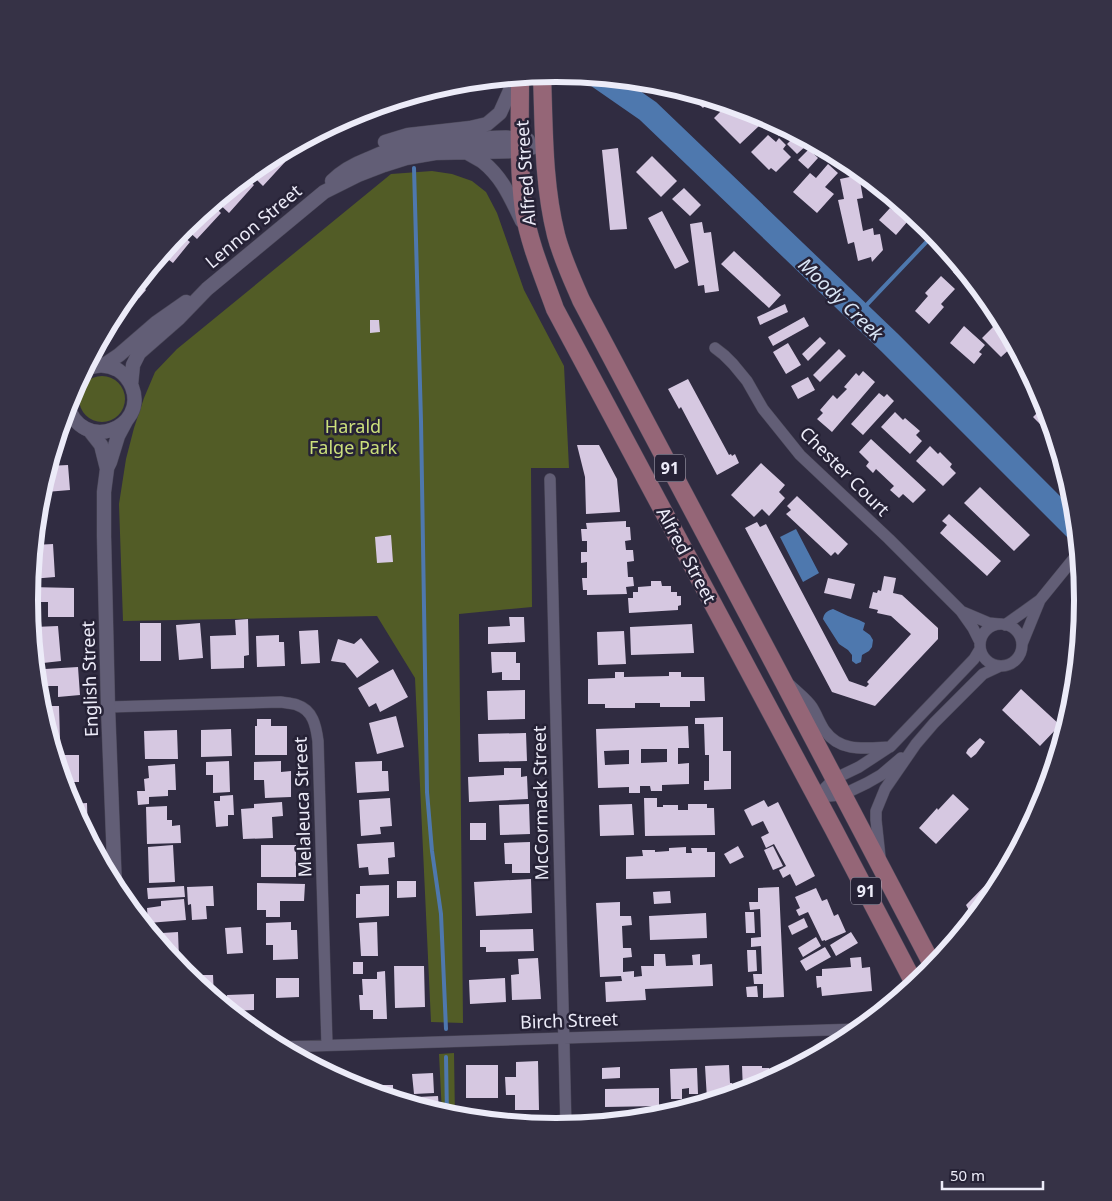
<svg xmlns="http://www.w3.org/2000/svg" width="1112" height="1201" font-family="'Noto Sans',sans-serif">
  <rect width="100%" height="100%" fill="#302c41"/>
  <path fill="#525c26" d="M432 171 452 174 472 181 486 192 497 213 524 290 564 366 569 468H531L532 607 459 614 463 1023 431 1022 415 678 377 616 123 621 119 504 126 459 134 428 144 398 155 372 177 349 391 174Z
    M79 399a23 23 0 1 1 46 0a23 23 0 1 1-46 0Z
    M454 1053 455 1118 442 1114 439 1054Z"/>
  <path fill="#4e78ae" d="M796 529 819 573 803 582 780 537Z
    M833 609 848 616 859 620 865 623 863 630 870 635 873 640 872 647 869 651 862 655 861 662 856 664 852 661V655L848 650 839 644 823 619C824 613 827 611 833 609Z"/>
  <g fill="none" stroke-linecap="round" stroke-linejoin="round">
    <path stroke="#4e78ae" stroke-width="4" d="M411 103 412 96
      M414 168 421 421 427 792 432 851 441 914 446 1029
      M858 314 934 234
      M446 1057 447 1116"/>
    <path stroke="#4e78ae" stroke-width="24" d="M599 77 648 111 890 343 1076 529"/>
  </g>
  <path fill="#d6c8e1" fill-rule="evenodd" d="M686 92 711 99 703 108Z
    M728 104 742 109 759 126 740 144 714 118Z
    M773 122 786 129 779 136 769 126Z
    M797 134 802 137 808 144 797 154 787 144Z
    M768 135 776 142 779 138 786 145 783 149 791 157 776 172 771 168 769 170 751 152Z
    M306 139 292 155 286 150Z
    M618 148 627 229 610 230 602 150Z
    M809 149 818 158 808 169 798 160Z
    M277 154 285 162 263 186 250 173 263 162Z
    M652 156 677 181 661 197 636 172Z
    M828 164 838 173 825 187 834 194 817 213 793 192 810 173 816 178Z
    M859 175 863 198 857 199 863 231 873 228 874 235 880 234 883 250 872 262 871 257 858 261 854 242 848 244 838 200 844 199 840 179Z
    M245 177 254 185 229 213 216 201Z
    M684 188 701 205 690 216 672 199Z
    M212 204 221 213 197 239 184 227Z
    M900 204 913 215 896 235 879 220 890 208 894 211Z
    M662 211 689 262 675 269 648 218Z
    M702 222 704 233 711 232 719 291 705 293 704 285 698 286 690 224Z
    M179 233 190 242 173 263 161 254Z
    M734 251 781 295 769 308 721 264Z
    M956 261 971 279 966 285 953 272 957 268 953 264Z
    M151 267 156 272 142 286 146 290 139 298 132 290Z
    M941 276 955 289 941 304 944 307 929 324 915 311 928 296 925 293Z
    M130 293 137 300 126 310 120 304Z
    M785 304 788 312 760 325 757 317Z
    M804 317 809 326 773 346 768 337Z
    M370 320H379L380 332 370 333Z
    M964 326 985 345 979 352 982 354 974 364 950 343Z
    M994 326 1013 346 1001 357 982 338Z
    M820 337 826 343 808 361 802 354Z
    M788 343 801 365 786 374 773 352Z
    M839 349 846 356 820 382 813 375Z
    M863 371 875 382 832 432 817 419 823 413 820 410 833 395 837 399 847 389 844 387 856 373 859 376Z
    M808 377 815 390 798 399 791 386Z
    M688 379 729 455 731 454 732 456 735 454 739 463 717 475 681 407 679 409 668 389Z
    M879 393 884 397 887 394 894 401 863 435 851 424Z
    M1045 405 1052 429 1048 432 1033 417Z
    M895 412 903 420 905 418 920 431 916 435 922 441 910 454 881 427Z
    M871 439 926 490 913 503 903 494 899 498 890 490 894 486 876 469 873 473 866 466 869 462 859 452Z
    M577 445H599L617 479 620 512 586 514 585 477Z
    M930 446 938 454 940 452 952 464 950 467 956 473 943 486 916 461Z
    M761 463 785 485 779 492 785 498 769 516 762 509 754 517 731 495Z
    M68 465 70 490 46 492 45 478 48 466Z
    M980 487 1030 535 1014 551 964 503Z
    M797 496 848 544 838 555 835 552 831 556 786 514 791 510 787 506Z
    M949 514 1001 561 987 576 940 533 947 525 942 521Z
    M626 521V527H630L631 540 625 541 626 550H633L634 561 627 562 628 577H633L634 586 626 587 627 594 587 595V590H583L582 578H587V562L581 563V552H587V541H582L581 529H587L586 523Z
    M757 522 760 527 766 524 849 681 866 687 869 684 867 682 911 634 891 616 877 613 878 610 869 608 873 592 877 593 878 590 881 591 884 576 896 578 893 593 902 595 938 628V639L875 706 832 692 745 528Z
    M391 535 393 562 377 563 375 537Z
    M53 544 55 577 31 579 34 545Z
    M828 578 855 584 851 599 824 593Z
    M651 581H661L662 586H671V592H677V596H681V605L678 606V610L629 613 628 598H633V592H638V587L651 586Z
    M30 587 74 588V617H48V602H29Z
    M509 617H524L525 642 488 644V627L510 626Z
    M248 619 249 655 244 656V668L211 669 210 636 236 635 235 620Z
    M140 623H161V661H140Z
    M200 623 203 658 179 660 176 625Z
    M692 624 694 653 631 655 630 627Z
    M58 626 61 661 43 663 42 648H36L34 627Z
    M318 630 320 663 301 664 299 631Z
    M624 631 626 664 598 665 597 632Z
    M279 635V642H284L285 666 257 667 256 636Z
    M361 638 379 662 357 678 345 663 331 661 338 639 354 644Z
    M491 652H516V663H520V680H502V672L492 673Z
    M78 667 80 695 58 697V686H46L45 669Z
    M393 669 408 697 380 712 376 703 369 707 358 688Z
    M615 672H624V677L669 676V672H681V677H704L705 701H690V707H660V703H635V708H605V704H588V679L615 678Z
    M1021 689 1060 725 1040 746 1002 710Z
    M525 690V719L488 720 487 691Z
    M40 706H59L60 739 50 740Z
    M396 716 404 747 377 754 369 723Z
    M723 717V751H731V789L704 790V781H709V755H705L704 724H695V718Z
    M257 719H271V726H287V755H255V726H257Z
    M688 726 689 748H678V764L689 763V784L662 785V791H651L650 786H640V793H629V787L598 788 596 729ZM641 749H667V762L641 763ZM629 750V764L605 765 604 751Z
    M231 729 232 756 201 757V730Z
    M177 730 178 759H145L144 731Z
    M526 733 527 761 479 762 478 734Z
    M980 738 985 742 976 754 971 758 966 753 968 749Z
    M55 755H79V782H63Z
    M229 761 230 792 213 793V775H206V762Z
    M281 761V772L291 771V797L265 798 264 780H254V762Z
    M382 761V771H388L389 791 357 793 355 762Z
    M175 764 176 790H168V796L149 797V804L138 805 137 791H145L144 779 149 778 148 766Z
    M504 768H521V777L527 776 528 799 469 802 468 777 504 775Z
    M953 794 969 809 936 844 919 828 937 808 938 810Z
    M233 795 234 815H228V826L216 827 214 801H220V796Z
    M390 798 392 826 380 827 381 834 361 836 359 800Z
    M644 798H657V807H663V805H678V810H688V804H707V808H714L715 835 645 836Z
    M764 800 768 807 778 802 815 876 796 886 790 874 783 878 779 870 786 866 774 844 766 848 761 837 769 833 763 821 752 826 744 810Z
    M282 802 283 816 272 817 273 838 243 839 241 809 254 808V804Z
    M87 803 88 838 70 804Z
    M529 804 530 834 500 835 499 805Z
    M632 804 634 835 600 836 599 805Z
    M167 806V820H172V826L180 825 181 843 147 844 146 807Z
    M470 823H486V840H470Z
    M394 842 395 857 388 858 389 874 369 875 368 867 359 868 357 844Z
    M530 842V873H512V864H505L504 843Z
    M173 845 175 882 149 883 148 847Z
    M261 845H296V877H261Z
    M738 846 744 857 730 864 724 854Z
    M773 846 783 866 773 870 764 850Z
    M686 847V853H692L691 848H707V852H715V877L626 879V857L643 856 642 850H655V852L669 851V848Z
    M1009 865 994 894 963 931 959 924 972 916 966 905 1001 869 1003 871Z
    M531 879 532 913 476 916 474 882Z
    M397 881H416V897L397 898Z
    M257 883 305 884 304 901H280V917H266V910H257Z
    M389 885V916L356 918V894H360V886Z
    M184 886 185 897 148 899 147 888Z
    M213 886 214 906H206L207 919 192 920 191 904 188 905 187 887Z
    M779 887 784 997 763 998V984H754L753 974H762L761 946 751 947V938L761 937 760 909 750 910 749 902H758V888Z
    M816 888 822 901 827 899 834 916 838 914 846 932 825 941V940L822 941 808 912 799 916 796 910 800 908 795 897Z
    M670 891 671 903 654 904 653 892Z
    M184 899 186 920 148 923 147 908 161 906V901Z
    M620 902V916H631L632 925 622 926 623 948H631L632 957 623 958V972L634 971V977L642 976 641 966H654V954H665L666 966 693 965 692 955 700 954V965L712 964 713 986 645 989 646 1000 606 1002 605 982 622 981 621 976 600 977 596 903Z
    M745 912H754L755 933H746Z
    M706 913 707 938 650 940 649 916Z
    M804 918 808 927 792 935 788 926Z
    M291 922V930H297L298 959 273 960V945H266V923Z
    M377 922 378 956H361L359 923Z
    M241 927 243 953 227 954 225 928Z
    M533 929 534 951 486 952V947H480V930Z
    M178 932 179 958H171L158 943 162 942V933Z
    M851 932 858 943 836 956 830 945Z
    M816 937 821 946 803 957 798 948Z
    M825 947 831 957 806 971 800 961Z
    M747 950H756L757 971 748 972Z
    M861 957 862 968 870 967 872 991 822 996 821 987 817 988 816 976H822V969L851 967 850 958Z
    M538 958 541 999 512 1000 511 975 519 974 518 959Z
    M353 962H363V974H353Z
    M394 966H424L425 1007 395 1008Z
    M385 971 387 1019H373V1010H360L359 995H363L362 979H377V972Z
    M199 975H213L214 998 199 986Z
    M276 978H299V997L276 998Z
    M505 978 506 1002 470 1004 469 980Z
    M757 986 758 997H747L746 987Z
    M254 994V1010L229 1011 228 1010 227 995Z
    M538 1061 539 1110H515V1095H506L505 1077H516V1062Z
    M466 1065H498V1098H466Z
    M729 1065 730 1083H732L733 1095 723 1098 707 1099 705 1066Z
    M742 1066H762V1068H769L770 1081 758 1088 743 1092Z
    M620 1067V1078L602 1079V1068Z
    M697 1068 698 1094H689V1088L682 1089V1099H671L670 1069Z
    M433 1073 434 1093 414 1094 412 1074Z
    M376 1085H393V1096H397V1101L376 1094Z
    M659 1088V1106L605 1107V1089Z
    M438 1096 439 1110H434L435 1112 412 1105V1103L417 1102V1097Z
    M535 1116V1126L500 1122V1120Z"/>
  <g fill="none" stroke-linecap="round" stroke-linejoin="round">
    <g stroke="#4b4859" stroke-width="12">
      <path id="minor" d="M715 348 724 355 733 364 747 381 763 409 800 455 889 539 961 611 973 628 980 642
        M550 479 566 1127
        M963 612 989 623 999 624
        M980 645a21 21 0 1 1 42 0a21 21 0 1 1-42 0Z
        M1005 625 1040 600 1079 552
        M1022 644 1040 600
        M790 685C797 692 807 699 812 707 817 715 820 724 825 731 841 753 866 748 890 747
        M108 707 280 702C286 703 292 703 297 705 313 710 316 726 318 741L327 1045
        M816 797 834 779 859 767 891 746 974 659 980 649
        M816 797 842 795 867 783 881 775 901 758
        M880 857 876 820V811L885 789 916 744 934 723 983 674 1000 666
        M279 1047 564 1038 860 1029"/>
    </g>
    <g stroke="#4b4859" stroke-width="15">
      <path id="tertiary" d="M385 142 408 135 470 128 487 124 500 113 516 77
        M466 152C472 156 478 158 483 162 503 178 511 199 522 221
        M332 181C342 171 355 164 368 159 405 142 438 140 478 139 494 138 512 136 528 140
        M104 365 119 355 156 323 186 302
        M131 385 133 365 139 353 179 318 207 289 324 192 358 175 384 165 406 158 435 153 520 151 544 144
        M67 404C82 455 148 428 132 387 129 380 124 374 118 370 107 364 95 364 84 370
        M90 431 101 445 107 469 104 492V536L108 707 115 888
        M107 468 110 462 118 436 126 421"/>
    </g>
    <g stroke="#4b4859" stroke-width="19">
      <path id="primary" d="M542 75C544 128 543 183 556 235 562 258 572 279 581 300L780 675 934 968
        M520 77C520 121 518 167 524 211 529 243 544 278 555 309L834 830 915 985"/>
    </g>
    <use href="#minor" stroke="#625e76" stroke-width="11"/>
    <use href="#tertiary" stroke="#625e76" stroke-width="14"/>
    <use href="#primary" stroke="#956677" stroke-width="18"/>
  </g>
  <g text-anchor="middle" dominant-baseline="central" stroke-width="5" stroke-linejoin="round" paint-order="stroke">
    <g fill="#262236" stroke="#b1afbe" stroke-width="1">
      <rect x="655" y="454.5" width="30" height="27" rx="4"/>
      <rect x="851" y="877.5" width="30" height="27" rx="4"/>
    </g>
    <g font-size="16" font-weight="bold" fill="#ecebf8">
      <text x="670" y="468">91</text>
      <text x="866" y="891">91</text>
    </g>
    <g font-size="18" fill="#ecebf8" stroke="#262236">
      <text transform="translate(525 173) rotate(-94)">Alfred Street</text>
      <text transform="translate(253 226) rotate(-40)">Lennon Street</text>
      <text transform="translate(845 471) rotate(45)">Chester Court</text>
      <text transform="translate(687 555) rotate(62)">Alfred Street</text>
      <text transform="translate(89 679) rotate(-92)">English Street</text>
      <text transform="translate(540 803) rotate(-91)">McCormack Street</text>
      <text transform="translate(302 807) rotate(-92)">Melaleuca Street</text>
      <text transform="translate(569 1020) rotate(-2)">Birch Street</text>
    </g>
    <g font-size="18" fill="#cce07c" stroke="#262236">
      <text x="353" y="426">Harald<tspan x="353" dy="21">Falge Park</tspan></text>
    </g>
    <g font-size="19" font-style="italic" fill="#d9e5f5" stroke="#262236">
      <text transform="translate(841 299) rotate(44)">Moody Creek</text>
    </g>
  </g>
  <path d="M0 0H1112V1201H0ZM38 600a518 518 0 1 1 1036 0a518 518 0 1 1-1036 0Z" fill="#363246" fill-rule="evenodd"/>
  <path fill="none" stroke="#ecebf8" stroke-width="6" d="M38 600a518 518 0 1 1 1036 0a518 518 0 1 1-1036 0Z"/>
  <path d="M942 1181v8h101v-8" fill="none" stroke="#ecebf8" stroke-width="2.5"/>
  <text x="950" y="1181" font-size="15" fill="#ecebf8" stroke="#262236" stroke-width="4" paint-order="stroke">50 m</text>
</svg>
